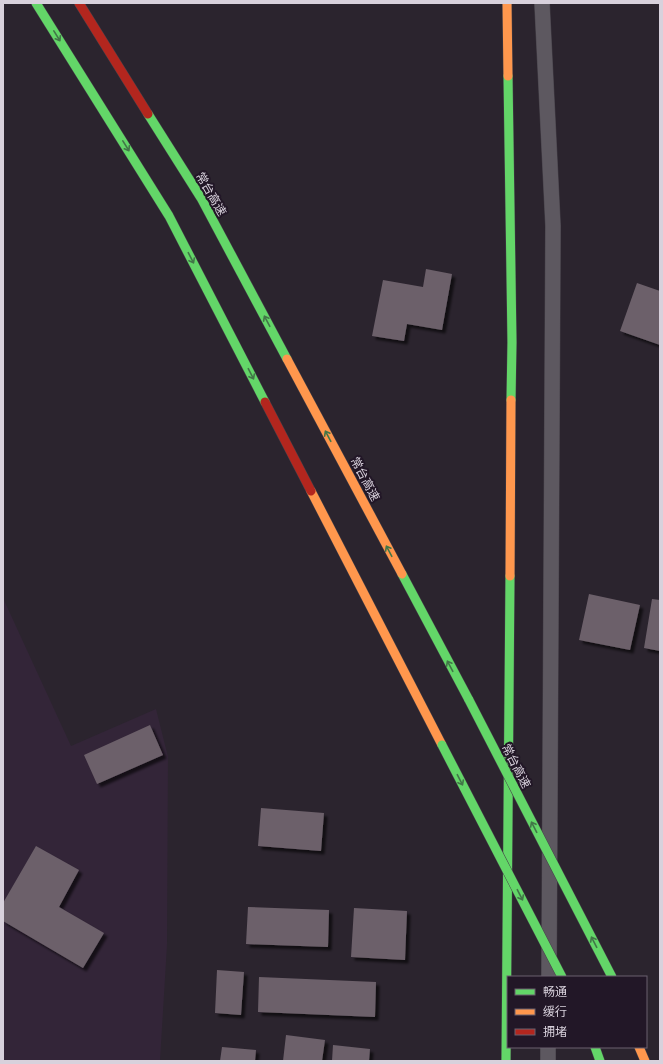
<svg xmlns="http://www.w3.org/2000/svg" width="663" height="1064" font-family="Rubik,'Noto Sans SC',sans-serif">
  <defs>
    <filter id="shadow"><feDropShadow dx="3.5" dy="3.5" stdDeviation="1" flood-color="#0009"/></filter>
  </defs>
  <rect width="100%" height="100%" fill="#2b242e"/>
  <path fill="#332538" d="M3 598 71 746 156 709 168 757 167 945 160 1061H3Z"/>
  <path fill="#6c606a" filter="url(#shadow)" d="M426 269 452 274 442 330 407 324 404 341 372 336 383 280 423 287Z
    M637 283 660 291V345L620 331Z
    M589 594 640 605 630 650 579 640Z
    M652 599 660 600V651L644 648Z
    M150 725 163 755 97 784 84 755Z
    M261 808 324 813 321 851 258 846Z
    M36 846 79 870 59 907 104 933 83 968 3 921V903Z
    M248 907 329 910 328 947 246 944Z
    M354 908 407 911 405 960 351 957Z
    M217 970 244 972 241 1015 215 1013Z
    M259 977 376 982 375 1017 258 1012Z
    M286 1035 325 1040 322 1061H283Z
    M333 1045 370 1049 369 1061H332Z
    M222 1047 256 1050 255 1061H220Z"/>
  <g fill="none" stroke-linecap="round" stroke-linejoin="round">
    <g stroke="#464149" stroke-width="16">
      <path id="lane" d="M542 3 553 226 549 977
        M548 1061V1047"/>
    </g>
    <g stroke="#464149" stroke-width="10">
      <path id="fast" d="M36 3 169 216 265 402
        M508 76 512 342 511 400
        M148 114 201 198 287 359
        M402 574 469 700
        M595 1047 600 1061
        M506 1061 510 576"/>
    </g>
    <g stroke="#464149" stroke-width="10">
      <path id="slow" d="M507 3 508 76
        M287 359 402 574
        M311 491 442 745
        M510 576 511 400
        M639 1047 645 1061"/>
    </g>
    <g stroke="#464149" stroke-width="10">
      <path id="jam" d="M79 3 148 114
        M265 402 311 491"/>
    </g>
    <use href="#lane" stroke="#5d5860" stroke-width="15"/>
    <use href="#fast" stroke="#63d668" stroke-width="9"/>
    <use href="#slow" stroke="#ff974d" stroke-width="9"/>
    <use href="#jam" stroke="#b3261e" stroke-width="9"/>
    <g stroke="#464149" stroke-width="10" stroke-linecap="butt">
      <path id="fast-bridge" d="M469 700 612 977
        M442 745 562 977"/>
    </g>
    <use href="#fast-bridge" stroke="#63d668" stroke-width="9"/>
  </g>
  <defs><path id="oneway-shaft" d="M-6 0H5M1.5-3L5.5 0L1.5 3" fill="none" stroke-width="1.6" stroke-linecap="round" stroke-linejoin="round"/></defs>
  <g stroke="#427648">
    <use href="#oneway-shaft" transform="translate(57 36) rotate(58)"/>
    <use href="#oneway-shaft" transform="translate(126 146) rotate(58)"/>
    <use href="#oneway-shaft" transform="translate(191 258) rotate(63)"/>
    <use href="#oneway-shaft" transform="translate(267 321) rotate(-118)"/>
    <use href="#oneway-shaft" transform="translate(251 374) rotate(63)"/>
    <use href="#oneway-shaft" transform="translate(328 436) rotate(-118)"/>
    <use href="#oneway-shaft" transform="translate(389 551) rotate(-118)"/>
    <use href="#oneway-shaft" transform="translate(450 666) rotate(-118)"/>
    <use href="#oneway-shaft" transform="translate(460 780) rotate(63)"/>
    <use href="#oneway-shaft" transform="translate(534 827) rotate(-117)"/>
    <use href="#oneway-shaft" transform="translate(520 895) rotate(63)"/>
    <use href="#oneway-shaft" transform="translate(594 942) rotate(-117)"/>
  </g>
  <g text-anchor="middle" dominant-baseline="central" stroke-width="4" stroke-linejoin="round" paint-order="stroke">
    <g font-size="12" fill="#d8d1dc" stroke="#221727">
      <text transform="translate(211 194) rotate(60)">常台高速</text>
      <text transform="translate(365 479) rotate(62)">常台高速</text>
      <text transform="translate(516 766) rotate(63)">常台高速</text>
    </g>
  </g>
  <rect width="663" height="1064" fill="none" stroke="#d8d1dc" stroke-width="8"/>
  <rect x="507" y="976" width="140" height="72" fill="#221727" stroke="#6b616f"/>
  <rect x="515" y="989" width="20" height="6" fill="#63d668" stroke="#6b616f"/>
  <text x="543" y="996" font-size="12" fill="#d8d1dc">畅通</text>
  <rect x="515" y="1009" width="20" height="6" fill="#ff974d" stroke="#6b616f"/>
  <text x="543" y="1016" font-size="12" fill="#d8d1dc">缓行</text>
  <rect x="515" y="1029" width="20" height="6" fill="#b3261e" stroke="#6b616f"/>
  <text x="543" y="1036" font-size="12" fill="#d8d1dc">拥堵</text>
</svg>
